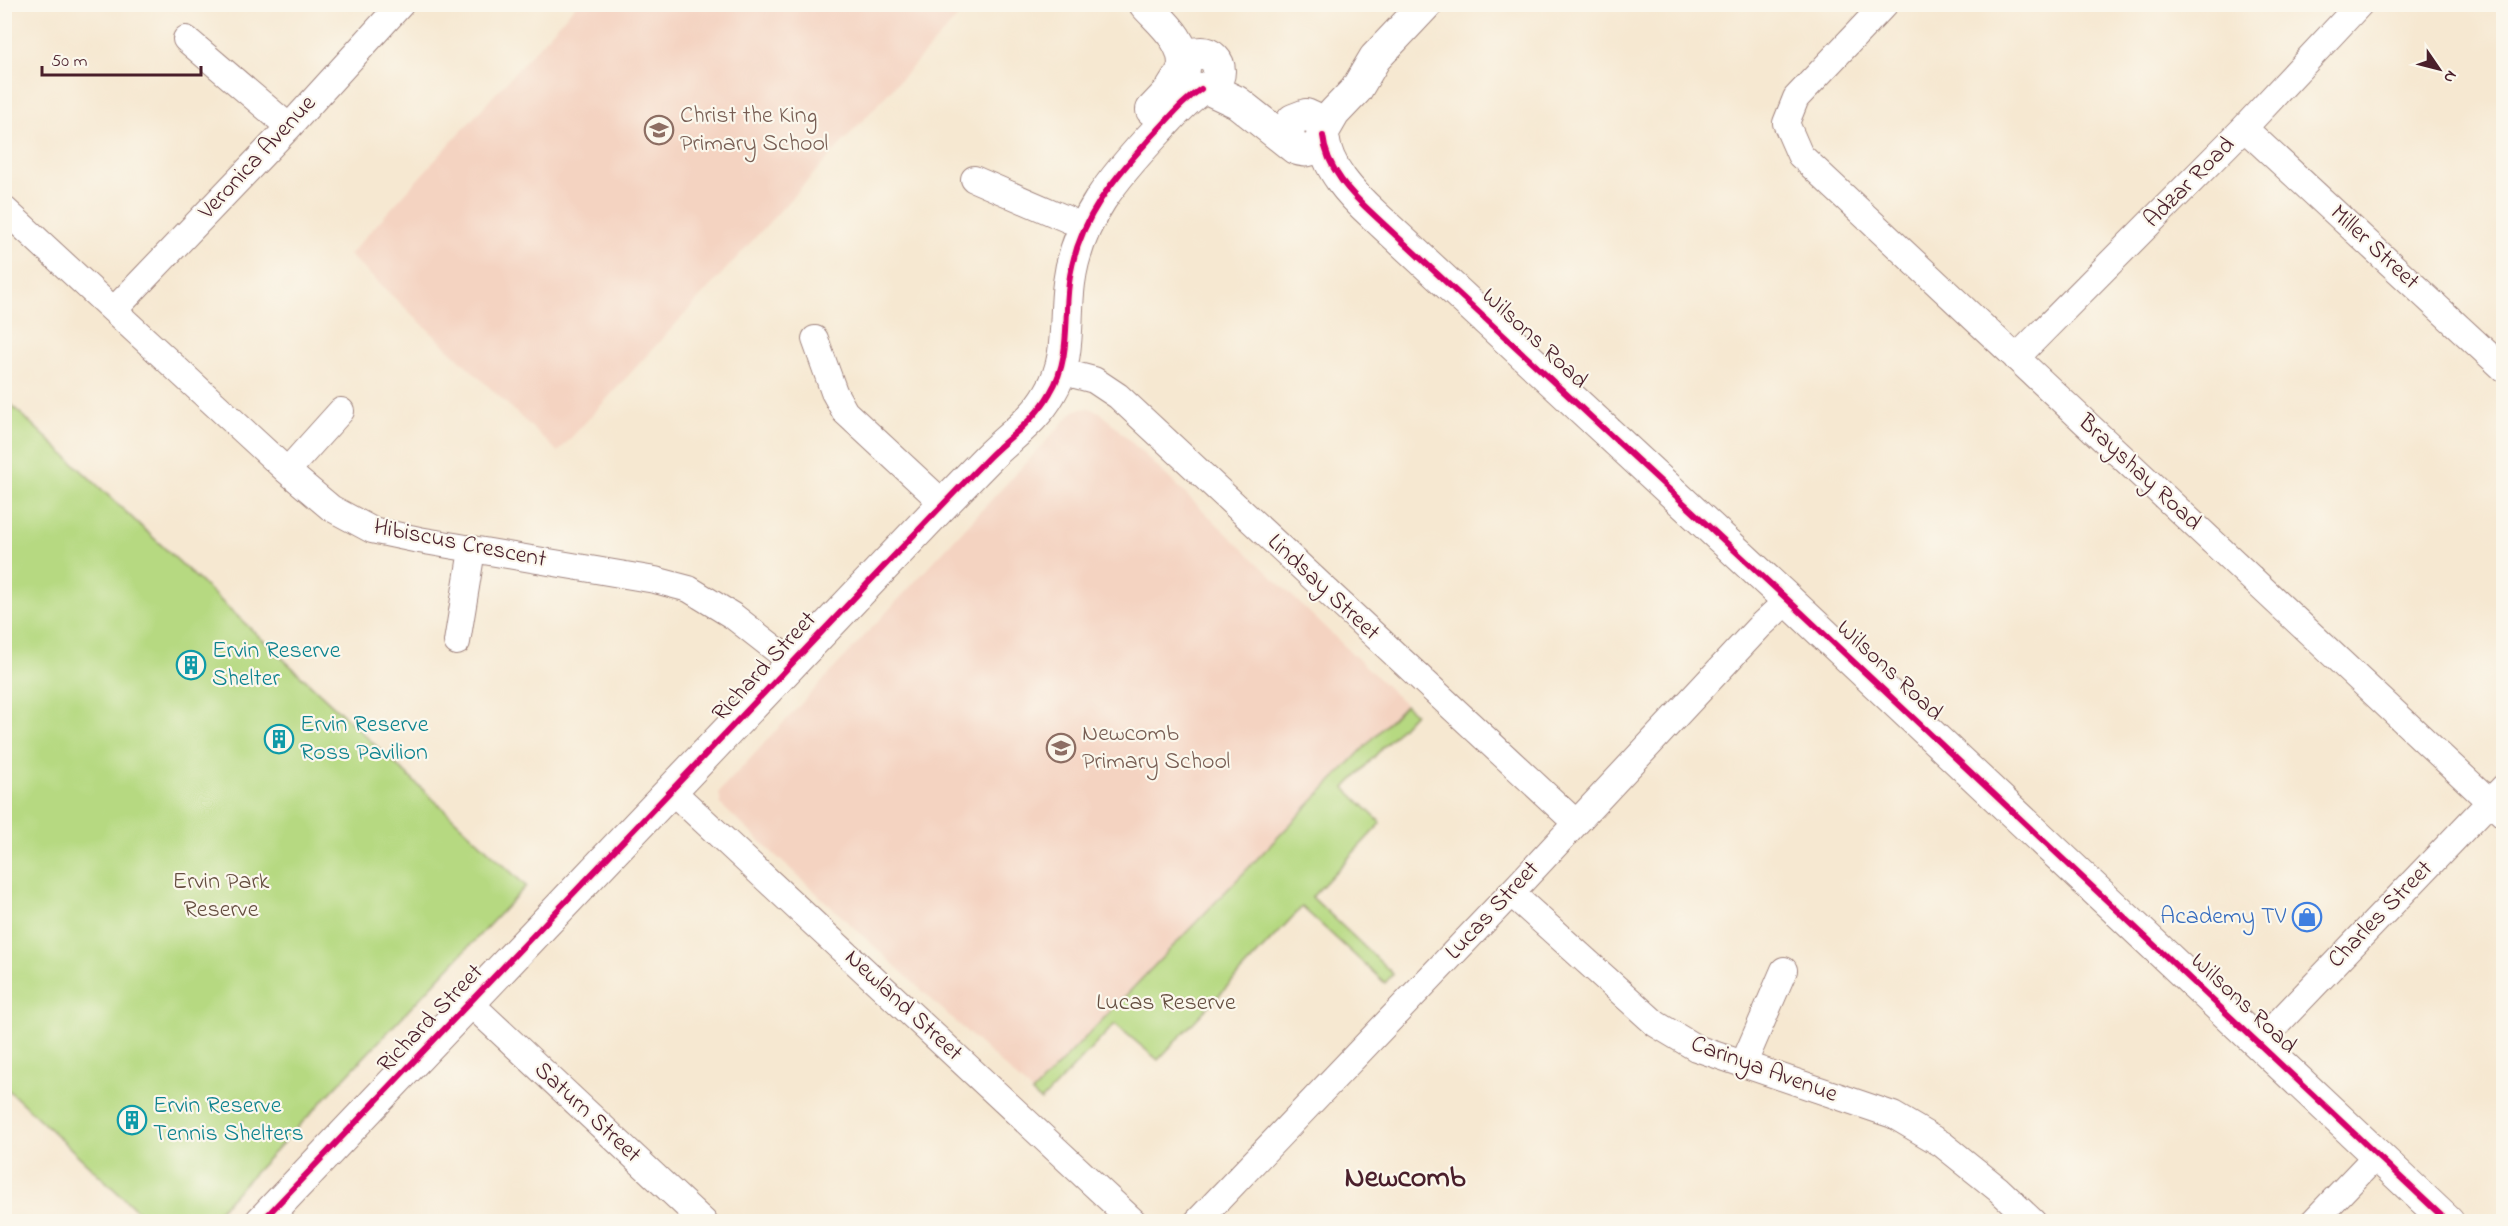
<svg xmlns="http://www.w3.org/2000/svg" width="2508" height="1226" font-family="'Indie Flower',sans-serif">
  <rect width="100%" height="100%" fill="#fbf7ec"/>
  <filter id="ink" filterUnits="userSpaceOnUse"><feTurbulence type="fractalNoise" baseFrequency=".0167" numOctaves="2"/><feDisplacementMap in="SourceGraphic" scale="12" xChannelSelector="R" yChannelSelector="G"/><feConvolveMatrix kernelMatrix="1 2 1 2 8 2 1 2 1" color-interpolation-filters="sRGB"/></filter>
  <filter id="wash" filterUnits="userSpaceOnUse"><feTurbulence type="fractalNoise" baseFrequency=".008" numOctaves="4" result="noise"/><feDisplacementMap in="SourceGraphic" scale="24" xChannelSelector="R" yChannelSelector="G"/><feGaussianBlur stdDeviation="1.35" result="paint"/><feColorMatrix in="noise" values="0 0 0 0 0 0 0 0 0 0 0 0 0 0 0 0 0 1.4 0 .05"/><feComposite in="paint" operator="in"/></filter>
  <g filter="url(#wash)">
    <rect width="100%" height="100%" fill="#f6e8d1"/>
    <path fill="#f4d3c1" d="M577 4 969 5 558 452 349 255Z
      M1089 408 1100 412 1405 704 1032 1092 721 805 719 792 1075 410Z"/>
    <path fill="#b6d981" stroke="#807c56" stroke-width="1.5" d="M5 399 526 886 209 1221H148L5 1087Z
      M1405 705 1415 713 1345 788 1381 823 1312 897 1393 974 1385 983 1302 907 1158 1060 1115 1024 1041 1101 1032 1093Z"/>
  </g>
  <g filter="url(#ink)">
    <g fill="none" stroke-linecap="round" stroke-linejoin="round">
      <g stroke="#a0847e" stroke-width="28">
        <path id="minor" d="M1885 4 1796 98 1786 123 1800 155 2504 815
          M186 39 289 127
          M2244 128 2504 369
          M974 179 1069 220
          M4 209 287 471 331 508 372 530 419 540 655 580 689 589 733 616 793 663
          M114 310 289 127 401 4
          M815 339 834 392 845 412 944 504
          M2016 358 2244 128 2360 4
          M1060 371 1094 380 1118 396 1576 823
          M287 471 341 411
          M457 642 472 550
          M672 791 1134 1222
          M1511 893 1656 1024 1696 1048 1893 1115 1942 1144 1998 1189 2033 1222
          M471 1004 704 1222
          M2258 1044 2504 787
          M1743 1065 1784 970
          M1197 1222 1511 893 1760 626 1788 600
          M2313 1222 2377 1155"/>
      </g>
      <g stroke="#a0847e" stroke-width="34">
        <path id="tertiary" d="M1145 4C1161 22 1185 40 1184 66
          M1183 71a18 18 0 1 1 36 0a18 18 0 1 1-36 0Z
          M1207 88 1237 102 1295 148C1315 157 1329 139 1319 121L1306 115 1293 120 1287 130 1291 145
          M1152 110 1171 90 1184 69
          M1323 132 1334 113 1356 90 1375 58 1426 4
          M1323 136C1326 168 1352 195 1375 216L1788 600 2448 1222
          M261 1222C454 1021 646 819 837 616 887 563 937 510 988 458 1009 437 1035 420 1050 393 1071 359 1064 321 1069 283 1077 219 1116 175 1158 130 1172 115 1184 100 1201 89"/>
      </g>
      <use href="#minor" stroke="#fff" stroke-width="26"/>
      <use href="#tertiary" stroke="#fff" stroke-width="32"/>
      <g stroke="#fbf7ec" stroke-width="10">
        <path id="cycleway" d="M1323 136C1326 168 1352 195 1375 216L1788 600 2448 1222
          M261 1222C454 1021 646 819 837 616 887 563 937 510 988 458 1009 437 1035 420 1050 393 1071 359 1064 321 1069 283 1077 219 1116 175 1158 130 1172 115 1184 100 1201 89"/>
      </g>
      <use href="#cycleway" stroke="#d6006c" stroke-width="6"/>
    </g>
  </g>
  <defs>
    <g id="school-ring" transform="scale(1.5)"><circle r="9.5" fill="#fbf7ec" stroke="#8d6e63" stroke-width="1.5"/><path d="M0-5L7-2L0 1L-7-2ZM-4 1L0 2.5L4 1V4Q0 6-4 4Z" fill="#8d6e63"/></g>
    <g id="building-ring" transform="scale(1.5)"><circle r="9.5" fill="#fbf7ec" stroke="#0f9aa8" stroke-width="1.5"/><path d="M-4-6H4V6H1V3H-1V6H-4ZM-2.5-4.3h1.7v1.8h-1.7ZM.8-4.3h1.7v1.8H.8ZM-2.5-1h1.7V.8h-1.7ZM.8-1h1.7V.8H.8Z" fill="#0f9aa8"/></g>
    <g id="shop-ring" transform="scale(1.5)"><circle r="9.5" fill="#fbf7ec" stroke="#3f7fe0" stroke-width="1.5"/><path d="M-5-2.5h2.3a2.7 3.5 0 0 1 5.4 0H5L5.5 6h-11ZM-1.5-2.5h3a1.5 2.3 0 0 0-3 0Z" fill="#3f7fe0"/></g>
  </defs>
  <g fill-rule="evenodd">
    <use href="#school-ring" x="659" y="130"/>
    <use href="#building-ring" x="191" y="665"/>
    <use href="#building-ring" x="279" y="739"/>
    <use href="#school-ring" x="1061" y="748"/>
    <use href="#shop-ring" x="2307" y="917"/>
    <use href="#building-ring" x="132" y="1120"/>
  </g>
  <g text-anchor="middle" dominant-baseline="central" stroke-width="4.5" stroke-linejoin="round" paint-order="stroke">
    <g font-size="24" fill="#785e54" stroke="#fbf7ec" text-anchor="start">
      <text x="680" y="116">Christ the King<tspan x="680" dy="28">Primary School</tspan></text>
      <text x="1082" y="734">Newcomb<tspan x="1082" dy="28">Primary School</tspan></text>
    </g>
    <g font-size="24" fill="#4a1f2b" stroke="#fbf7ec">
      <text transform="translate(258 158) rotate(-47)">Veronica Avenue</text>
      <text transform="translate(2190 183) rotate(-45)">Adzar Road</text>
      <text transform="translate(2374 248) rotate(43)">Miller Street</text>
      <text transform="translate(1534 339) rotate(43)">Wilsons Road</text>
      <text transform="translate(2139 473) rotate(43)">Brayshay Road</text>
      <text transform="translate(460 544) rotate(11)">Hibiscus Crescent</text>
      <text transform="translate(1323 588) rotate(43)">Lindsay Street</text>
      <text transform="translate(765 667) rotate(-47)">Richard Street</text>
      <text transform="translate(1889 671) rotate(43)">Wilsons Road</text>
      <text transform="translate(1493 911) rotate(-47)">Lucas Street</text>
      <text transform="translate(2381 915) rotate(-46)">Charles Street</text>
      <text transform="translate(2243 1004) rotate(43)">Wilsons Road</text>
      <text transform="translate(903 1006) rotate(43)">Newland Street</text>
      <text transform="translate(431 1019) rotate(-46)">Richard Street</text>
      <text transform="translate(1764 1070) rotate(20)">Carinya Avenue</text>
      <text transform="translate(587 1113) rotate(43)">Saturn Street</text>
    </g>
    <g font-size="24" fill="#0d838f" stroke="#fbf7ec" text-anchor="start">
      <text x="212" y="651">Ervin Reserve<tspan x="212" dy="28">Shelter</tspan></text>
      <text x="300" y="725">Ervin Reserve<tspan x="300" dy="28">Ross Pavilion</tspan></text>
      <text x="153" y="1106">Ervin Reserve<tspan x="153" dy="28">Tennis Shelters</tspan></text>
    </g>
    <g font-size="24" fill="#654e40" stroke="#fbf7ec">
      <text x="221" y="882">Ervin Park<tspan x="221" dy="28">Reserve</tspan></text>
      <text x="1166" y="1003">Lucas Reserve</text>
    </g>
    <g font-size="24" fill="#366cbe" stroke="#fbf7ec" text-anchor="end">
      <text x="2286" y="917">Academy TV</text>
    </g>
    <g font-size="30" font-weight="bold" fill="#4a1f2b" stroke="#fbf7ec">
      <text x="1405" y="1179">Newcomb</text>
    </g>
  </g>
  <rect width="2508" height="1226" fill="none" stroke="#fbf7ec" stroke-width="24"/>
  <g transform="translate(2439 69) rotate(125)" stroke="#fbf7ec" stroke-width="4.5" paint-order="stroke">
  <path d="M0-4.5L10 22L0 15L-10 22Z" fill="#4a1f2b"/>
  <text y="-9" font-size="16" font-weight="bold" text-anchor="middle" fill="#4a1f2b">N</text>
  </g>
  <path d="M42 66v9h159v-9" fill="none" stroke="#4a1f2b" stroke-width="3"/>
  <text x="51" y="66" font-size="18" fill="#4a1f2b" stroke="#fbf7ec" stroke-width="4.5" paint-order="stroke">50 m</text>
</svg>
